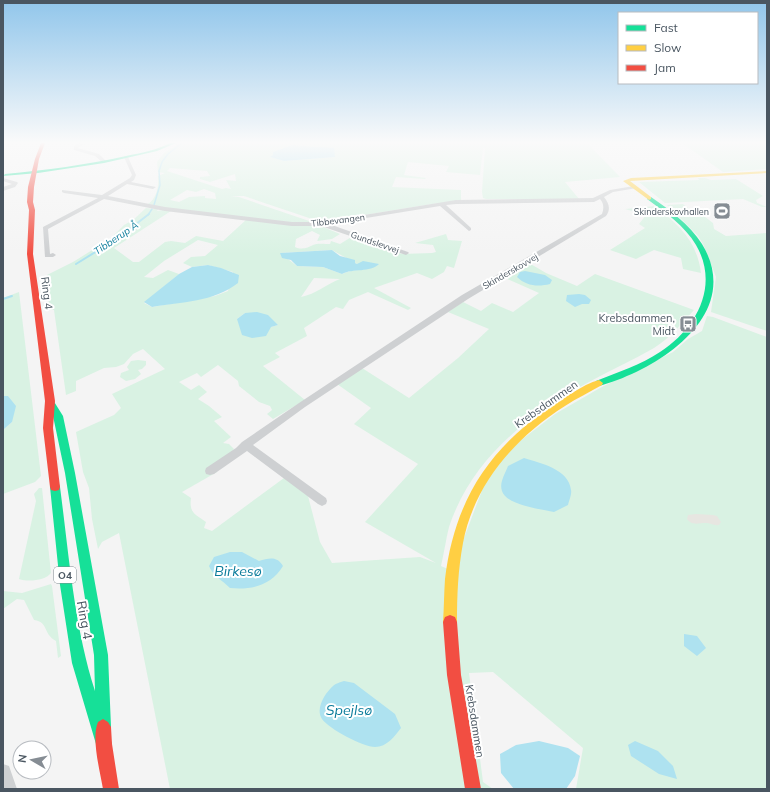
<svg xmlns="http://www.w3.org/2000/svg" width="770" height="792" font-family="Mulish,sans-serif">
  <rect width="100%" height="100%" fill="#f4f4f4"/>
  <path fill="#d9f2e3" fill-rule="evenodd" d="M180 143H258L262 145 287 143H587L620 177 565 182 579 199H486L483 198 482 192 485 148H483L480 175 446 172 449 166 408 162 404 175 426 178 425 179 396 177 392 187 461 190V201L432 204 321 222 244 196H231L239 197 312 222 292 223 167 209 148 204C157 198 159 186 158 176L165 173 158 172 157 162 164 153ZM292 145 317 146 335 157 284 161 270 157 273 155V152ZM170 168 207 171 210 176 200 177V179L210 182 235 174 236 181 226 180 231 189 226 188 222 189 167 171ZM204 189 215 193 216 199 205 198V196L189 197 179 202 170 200 187 190 196 192Z
    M682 143H767V169L723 172Z
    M698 178H705L711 180 736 179 763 196 756 200 757 203 767 207H762L743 199 665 203 639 182 699 180Z
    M683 204 694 213H700L713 223 714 229 726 236 767 233V331L711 312 716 277 703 244 698 236 667 205Z
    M655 206C679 225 697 241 701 273L683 269 681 258 654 250 636 259 610 250 645 228 639 224 646 215 625 209Z
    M146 208 158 209 157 211 163 210 171 211 114 248 133 262H139L165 242 171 241 185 243 196 236 223 241 247 219 316 224 340 234 332 239 317 241 320 235 312 231 296 239 295 247C301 250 308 248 313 245 317 243 325 244 330 244L331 241 340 244 353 236 402 254 432 253 436 252 433 245 415 243 446 234 448 240 462 241 454 268 447 266 444 272 432 279 417 273 374 288 411 308 408 310 368 292 349 300 343 309 336 307 304 328 307 336 275 353 280 357 263 366 305 400 273 419 267 414 272 410 270 406 259 402 239 386 238 381 218 365 201 377 197 373 179 382 191 390 199 385 207 392 198 399 209 406 222 417 214 421 231 437 223 443 229 444 234 449 216 471 217 472 182 492 191 498C189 513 195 514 206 522L204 528 212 531 284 478 308 496 320 542 332 563 420 557 436 563 365 522 418 464 354 424 371 408 337 384 362 368 409 398 458 358 489 329 448 312 463 302 481 311 492 303 513 312 539 293 505 278 529 263 546 273 577 286 595 274 694 310C682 323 670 338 654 348 633 360 611 370 589 382 528 415 472 458 449 527 446 539 444 553 441 566L457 573 461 546 484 485 503 458 520 441 555 414 600 388 673 352 688 339 702 331 707 316 713 317 767 337V789H576L583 748 493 672 469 673 483 782 493 789H170L119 533 102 542 98 549 92 519 89 488 83 472 76 432 114 415 121 408 112 394 165 369 143 349 133 354 124 364 116 367 104 368 76 381V391L66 395 54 310 50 309 46 285 47 275 73 262 110 239 124 225 133 220ZM198 240 218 245 205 256 191 257 183 263 192 267 208 265 233 272 228 291 215 296 152 307 144 303 179 274 168 270 153 278 144 277 164 261ZM332 250 357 264H378C367 272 354 268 342 274L323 267 297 266 280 253ZM314 278 340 279C327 284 316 294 301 297ZM245 313 278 325 271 327 237 319Z
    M19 292 41 476 35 482 3 494V430L12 422 8 396H3V298Z
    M138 360 146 361V365L142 369 138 370 141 374 135 379 126 381 120 377 121 373 129 370 127 367 131 361Z
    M39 488H42L51 573C45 581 28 582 19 579L36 501 34 494Z
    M51 584 52 586 61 656 58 658 56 641C42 633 49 622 34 620L24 600 17 599 3 609V591L22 593Z"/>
  <path fill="#e7e6e1" d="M696 514 713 515 717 516 721 522 719 525C714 526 710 523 706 523 698 523 692 526 687 519L688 515Z"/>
  <path fill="#aee2f0" d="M292 145 334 148 335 157 284 161 270 157 273 155V152Z
    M332 250 340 256 355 260V263L357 264 363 261 379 264C370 273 353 268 342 274L323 267 297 266 291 260 282 258 280 253Z
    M208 265 221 268 239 275 238 283C214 302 181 302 152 307L144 302 179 274 192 267Z
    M525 271 545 275 552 280 550 284C538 287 526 286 517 277L520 272Z
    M579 294 585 295 591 300 589 304H582L575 307 566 301 567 295Z
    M257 312 268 315 278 325 271 327 266 336 252 338 242 335 237 319 245 313Z
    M3 396H8L16 406 12 422 3 430Z
    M524 458C540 463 569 469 571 490 572 494 569 501 568 505L554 512C541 509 506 505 502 491 499 483 505 474 508 466Z
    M230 552H242L259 561C269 558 277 556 283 566 271 586 251 590 230 588 222 580 213 576 209 566L214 557Z
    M684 634 697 636 706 648 697 656 684 646Z
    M344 681 354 683 395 714 401 728C395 736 387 747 375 747 363 747 329 729 322 719 315 709 325 693 333 686 335 684 340 682 344 681Z
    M539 741 568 748 580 756 575 776 566 789H514L501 773 500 754 516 745Z
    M635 741 658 751 673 766 677 779 659 774 631 756 628 745Z"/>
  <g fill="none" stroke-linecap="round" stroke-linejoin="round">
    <path stroke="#aee2f0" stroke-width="1.5" d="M154 205 160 185 159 171 162 162 168 154 182 143
      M148 215 152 209"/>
    <path stroke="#aee2f0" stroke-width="2" d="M76 264 118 238 149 214
      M3 299 12 296"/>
    <path fill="#ced0d2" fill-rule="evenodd" d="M79 143 83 144 78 148 99 154 106 161 102 162 95 156 74 150V146Z
      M126 156 128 157 136 175 134 180 131 182 156 187 153 189 127 184 108 196 165 207 292 222H321L456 200 593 198 610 190 634 186 637 188 613 192 604 197C609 203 611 209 606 216L468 299 305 407 253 445 326 498 327 501 326 504 322 506 318 504 247 451 214 474 210 475 206 474 205 471 206 468 236 448 242 442 299 403 462 295 602 214C604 209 604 203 600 199L594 202 456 204 446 205 471 228V230L469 231 440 206 329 224 408 252 409 253 406 255 321 226H292L165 211 104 199 48 229 50 254 53 253 56 255 53 257H45L43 227 98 198 64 193 62 192V190L102 195 130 178 132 175 124 157Z
      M3 178 17 182 18 183 15 187 3 191V187L12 184 3 181Z
      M3 764 9 766 17 789H3Z"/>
    <path fill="#16e098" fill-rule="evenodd" d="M170 143H176L157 151 104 163 38 173 3 176 5 174C46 170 86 165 126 156 141 153 157 150 170 143Z
      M647 197H651C670 210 689 224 702 244 745 315 657 370 599 386L595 383 596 381C618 372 641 365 660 352 696 329 720 286 696 245 685 226 665 212 647 199Z
      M50 399 53 400 63 416 75 473 108 655 111 727 108 732 112 744 109 749 104 752 99 749 96 744 72 663 60 585 50 487 51 484 55 483 59 484 60 487C69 555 74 625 95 691L94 655 65 473 53 416 45 402Z"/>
    <path fill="#ffcf43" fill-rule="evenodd" d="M767 171V173L630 181 651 197V199L649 200 623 181 631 178Z
      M599 380 603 383 602 385C590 392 577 398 565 406 516 437 474 484 463 543 458 570 457 595 457 622L455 627 450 629 445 627 443 622C444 608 444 593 445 579 454 505 485 453 546 410 560 401 583 384 599 380Z"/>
    <path fill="#f24e42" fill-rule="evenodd" d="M41 143H45L39 159 34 187 33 202 35 210 33 254 55 401 53 428 60 487 59 490 55 491 51 490 50 487 43 428 45 401 27 254 29 210 27 202 28 187 35 159Z
      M450 615 455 617 457 622 461 675 481 789H465L447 675 443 622 445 617Z
      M103 719 108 722 111 727 112 744 119 789H103C100 771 91 738 98 722Z"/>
  </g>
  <linearGradient id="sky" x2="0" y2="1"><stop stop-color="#91c6eb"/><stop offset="0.56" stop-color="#fafafa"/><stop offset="1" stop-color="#fafafa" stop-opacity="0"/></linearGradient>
  <rect width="770" height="254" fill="url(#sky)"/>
  <defs>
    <g id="stadium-square" transform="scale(0.9)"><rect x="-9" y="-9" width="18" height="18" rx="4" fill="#868d94" stroke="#fff"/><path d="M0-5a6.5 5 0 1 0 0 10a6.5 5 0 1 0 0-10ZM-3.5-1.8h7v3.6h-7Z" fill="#fff"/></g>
    <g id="bus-square" transform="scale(0.9)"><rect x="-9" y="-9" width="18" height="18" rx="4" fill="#868d94" stroke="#fff"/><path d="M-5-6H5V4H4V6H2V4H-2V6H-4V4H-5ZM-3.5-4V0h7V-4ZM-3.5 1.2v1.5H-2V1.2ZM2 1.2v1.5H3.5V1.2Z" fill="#fff"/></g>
  </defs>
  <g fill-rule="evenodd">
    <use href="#stadium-square" x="722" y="211"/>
    <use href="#bus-square" x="688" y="324"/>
  </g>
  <g text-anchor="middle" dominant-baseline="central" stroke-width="4" stroke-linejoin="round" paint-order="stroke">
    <g font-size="9" fill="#4a5661" stroke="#fff" text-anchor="end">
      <text x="709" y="211">Skinderskovhallen</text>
    </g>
    <g font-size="9" fill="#4a5661" stroke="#fff">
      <text transform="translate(338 220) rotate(-7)">Tibbevangen</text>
      <text transform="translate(375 242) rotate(19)">Gundslevvej</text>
      <text transform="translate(510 271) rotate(-30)">Skinderskovvej</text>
    </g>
    <g font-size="10" font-style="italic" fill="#0c7c9b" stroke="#fff">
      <text transform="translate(116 238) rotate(-34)">Tibberup Å</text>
    </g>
    <rect fill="#fff" stroke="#808990" stroke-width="1" x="54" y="567" width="22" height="16" rx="3"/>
    <g font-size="10" font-weight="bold" fill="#4a5661">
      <text x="65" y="575">O4</text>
    </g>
    <g font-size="11" fill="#4a5661" stroke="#fff">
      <text transform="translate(47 293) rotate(83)">Ring 4</text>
      <text transform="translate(546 404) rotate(-35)">Krebsdammen</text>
      <text transform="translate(475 721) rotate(81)">Krebsdammen</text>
    </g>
    <g font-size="11" fill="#4a5661" stroke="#fff" text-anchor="end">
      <text x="675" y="318">Krebsdammen,<tspan x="675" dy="13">Midt</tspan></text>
    </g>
    <g font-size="13" fill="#4a5661" stroke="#fff">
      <text transform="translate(85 620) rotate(80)">Ring 4</text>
    </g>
    <g font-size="14" font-style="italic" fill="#0c7c9b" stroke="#fff">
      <text x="238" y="571">Birkesø</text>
      <text x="349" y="710">Spejlsø</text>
    </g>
  </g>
  <rect width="770" height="792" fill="none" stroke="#4a5661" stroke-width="8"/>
  <rect x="618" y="12" width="140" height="72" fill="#ffffff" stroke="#b7bbc0"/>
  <rect x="626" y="25" width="20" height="6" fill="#16e098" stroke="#b7bbc0"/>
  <text x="654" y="32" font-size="12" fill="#4a5661">Fast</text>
  <rect x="626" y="45" width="20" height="6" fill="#ffcf43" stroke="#b7bbc0"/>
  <text x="654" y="52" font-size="12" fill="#4a5661">Slow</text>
  <rect x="626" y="65" width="20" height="6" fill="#f24e42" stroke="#b7bbc0"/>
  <text x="654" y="72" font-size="12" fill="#4a5661">Jam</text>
  <g transform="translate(32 760) rotate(279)"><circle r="19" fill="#ffffff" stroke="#b7bbc0"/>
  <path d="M0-3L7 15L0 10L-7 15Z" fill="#868d94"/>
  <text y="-6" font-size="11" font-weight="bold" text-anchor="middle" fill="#4a5661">N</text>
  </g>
</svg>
